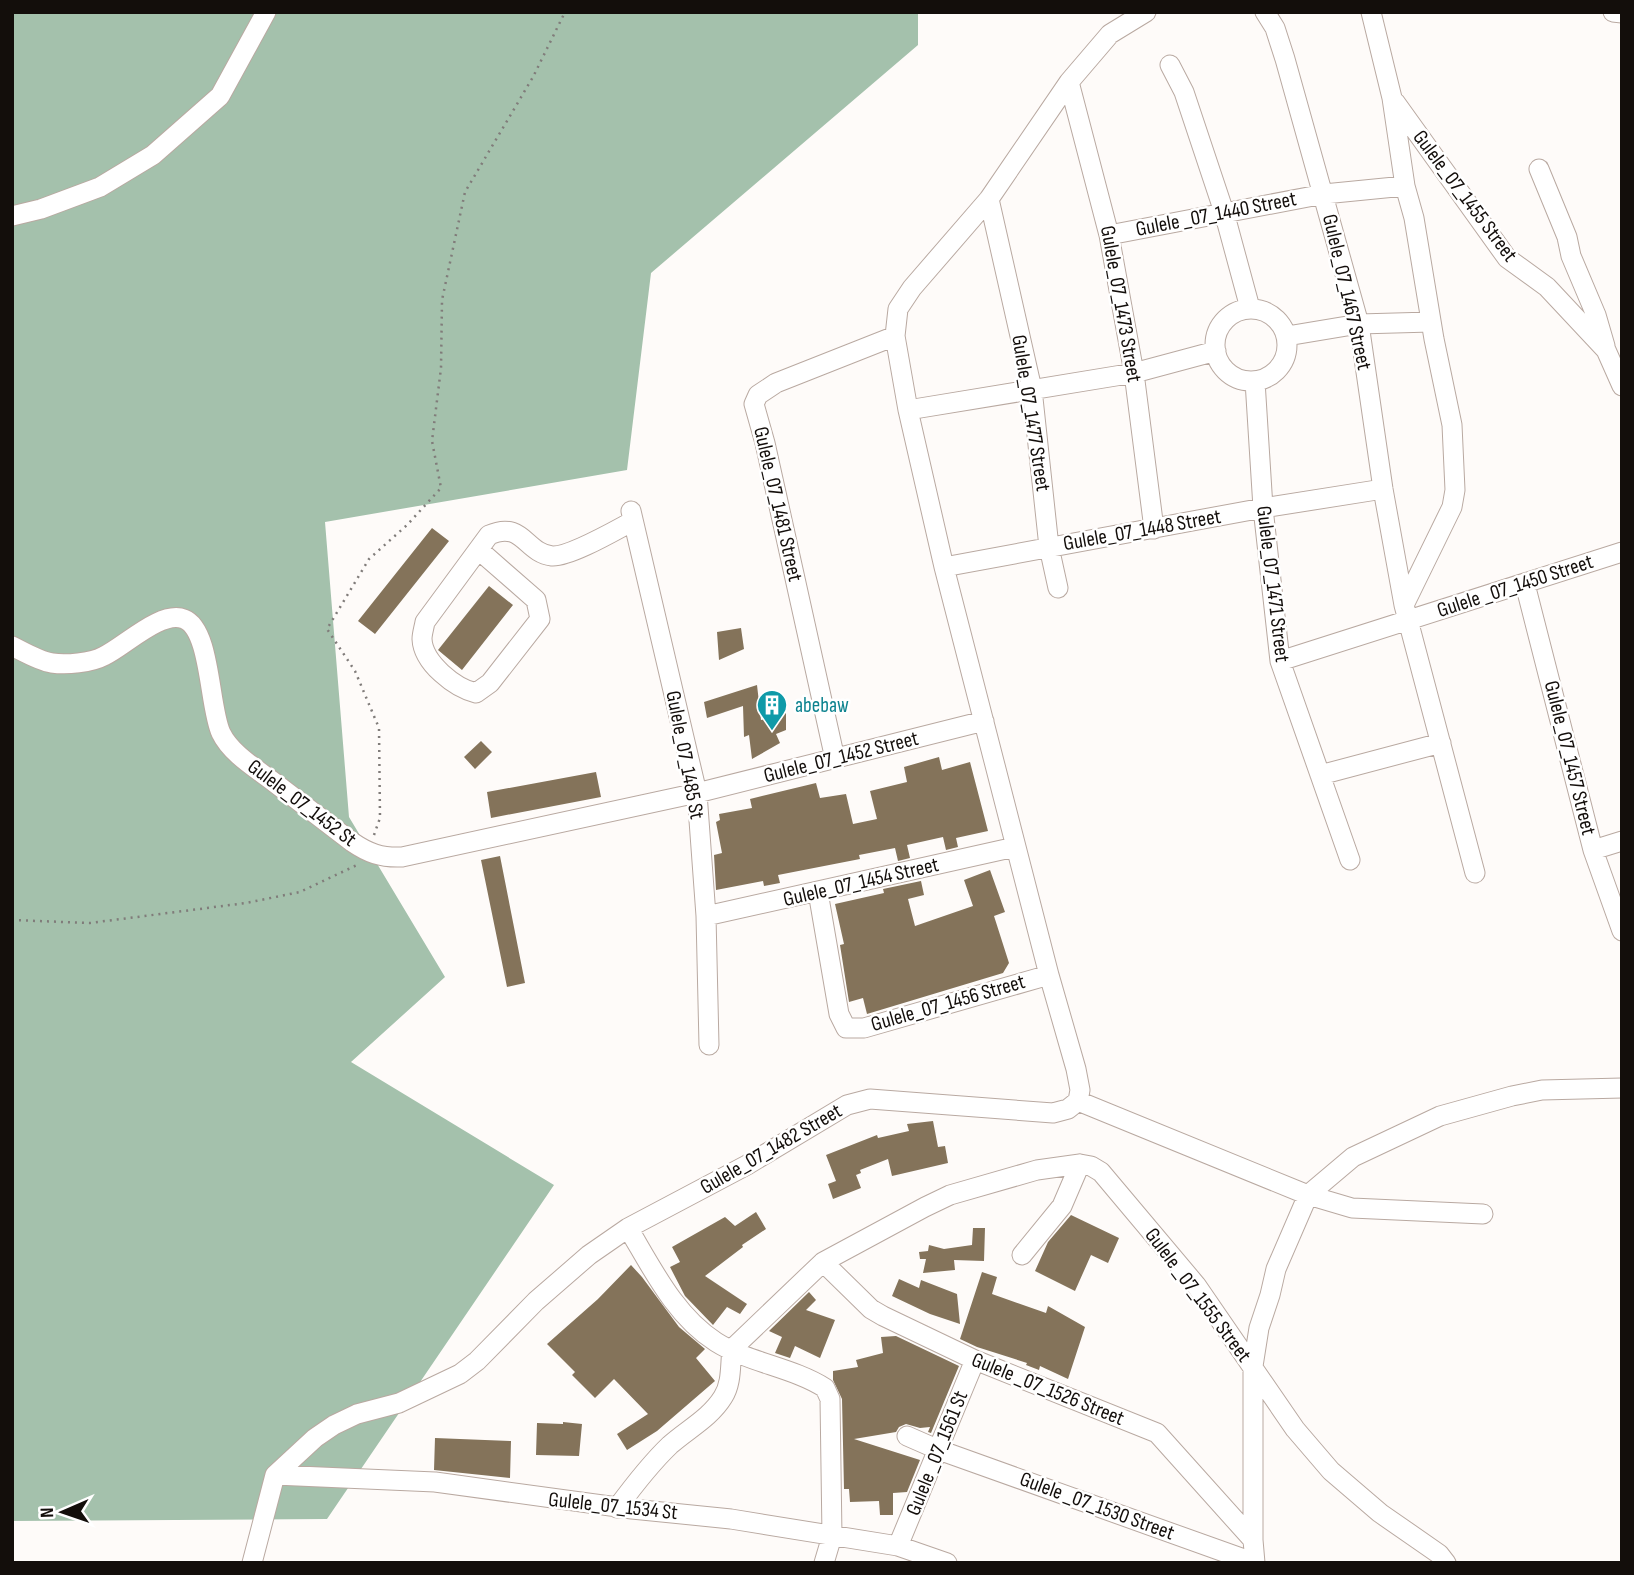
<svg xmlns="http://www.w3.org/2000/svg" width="1634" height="1575" font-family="'Sofia Sans Condensed',sans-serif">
  <rect width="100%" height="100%" fill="#fefbf9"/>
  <path fill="#a4c1ac" d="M12 12H918V45L651 273 627 470 325 522 349 817 445 977 351 1062 554 1185 327 1519 12 1521Z"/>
  <path fill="#84735a" d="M432 528 449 541 375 634 358 621Z
    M489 586 513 605 462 670 438 650Z
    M741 628 744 649 719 660 717 632Z
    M757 685 761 720 786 713V730L776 734 780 743 752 759 749 735 744 737 743 706 707 718 704 702Z
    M481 741 492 752 475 769 464 757Z
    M939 757 942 770 970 762 988 831 956 838 958 847 946 850 943 837 907 845 910 858 898 861 895 848 859 855 860 859 778 875 780 883 764 886 763 881 716 890 714 855 722 853 716 822 720 820 719 814 752 808 750 799 816 783 820 798 846 794 853 824 877 819 870 791 907 782 904 767Z
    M596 772 601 797 491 818 487 792Z
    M500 856 525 983 507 987 481 860Z
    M990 870 1005 912 994 916 1009 963 1003 973 867 1014 863 998 849 1002 840 945 844 944 835 904 884 893 883 889 921 881 924 895 908 899 915 926 973 906 964 880Z
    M933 1121 938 1147 945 1146 948 1163 892 1176 888 1159 860 1170 861 1173 856 1175 861 1188 833 1199 828 1184 836 1181 826 1155 877 1135 878 1138 909 1131 907 1124Z
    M756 1212 766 1229 742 1245 743 1247 705 1276 747 1304 740 1314 727 1307 713 1325 685 1296 670 1267 680 1262 672 1247 725 1217 735 1226Z
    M1071 1215 1119 1238 1108 1263 1091 1255 1075 1291 1035 1271 1048 1242Z
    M973 1228H985L984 1261 954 1260 955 1270 923 1273 926 1259H920L919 1252 928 1251 929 1245 944 1249 972 1245Z
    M631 1265 642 1277 679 1327 705 1349 696 1358 715 1381 657 1431 627 1450 617 1434 648 1414 614 1379 595 1398 572 1375 575 1372 547 1344 598 1299Z
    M982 1272 997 1277 992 1294 1046 1313 1048 1306 1085 1327 1068 1379 1040 1366 1039 1370 1026 1365 1027 1363 977 1347 960 1339Z
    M899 1279 919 1288 921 1280 957 1294 960 1324 930 1314 892 1296Z
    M809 1292 816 1300 806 1310 835 1320 820 1358 795 1346 790 1358 775 1353 782 1337 769 1331Z
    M896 1336 959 1366 931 1433 928 1432 930 1427 920 1428 906 1424 899 1427 896 1432 854 1439 920 1460 907 1492 893 1493V1515H880L879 1501 850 1502 849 1489H844L842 1399 833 1380V1371L858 1367 856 1360 883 1353 881 1337Z
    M563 1422 582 1424 579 1456 536 1455 537 1423 563 1424Z
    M435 1438 511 1441 510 1478 434 1470Z"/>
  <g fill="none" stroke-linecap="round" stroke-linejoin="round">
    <g stroke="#b9a9a1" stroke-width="21">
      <path id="minor" d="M1265 12 1275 28 1285 59 1359 324 1383 489 1404 605 1475 873
        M1371 12 1392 98 1405 186 1414 218 1434 339 1452 425 1455 490 1452 507 1404 605
        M1613 12 1622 13
        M1170 65 1184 92 1224 212 1250 308
        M1069 82 1109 235 1134 373 1154 529
        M1395 102 1507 258 1547 287 1606 350 1622 386
        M1539 169 1567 237 1571 256 1596 315 1605 346
        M989 199 1032 389 1049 547 1058 588
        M12 216 41 209 100 187 153 155 220 96 266 12
        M1109 235 1324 194 1405 186
        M1215 345a36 36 0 1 1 72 0a36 36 0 1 1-72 0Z
        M1287 336 1359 324 1431 322
        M1255 381 1263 508 1280 661 1350 860
        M908 410 1134 373 1216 351
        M631 511 697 793 706 916 709 1045
        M480 551 536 600 540 619 490 683 476 693C455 688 423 663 422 639 422 634 424 628 425 622L489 535C523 520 525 553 552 556 570 557 616 530 633 521
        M944 567 1263 508 1383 489
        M1525 584 1593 850 1622 931
        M12 646C24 652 39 661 52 663 66 665 91 663 104 656 125 646 161 610 184 619 211 629 209 708 221 733 231 754 257 769 275 783 301 803 326 822 352 842 368 853 381 858 402 857L697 793 984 721
        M1280 661 1622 552
        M835 759 765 443 754 404 758 395 776 383 895 336
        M1320 775 1441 743
        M1593 850 1622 841
        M818 892 839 1014 846 1028H864L1049 975
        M706 916 1015 847
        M1078 1101 1080 1090 1076 1069 1049 975 944 567 908 410 895 336 898 309 912 288 989 199 1069 82 1110 34 1146 12
        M1078 1101 1308 1195 1352 1208 1483 1214
        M628 1228C652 1268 675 1316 716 1342 749 1363 792 1367 825 1388L830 1399 832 1536 824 1563
        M1022 1255 1062 1206 1080 1164
        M823 1262 871 1309 883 1316 975 1360 1157 1433 1253 1540
        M907 1436 939 1450 1255 1563
        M275 1475 435 1482 632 1509 731 1519 898 1546 947 1563
        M617 1508C634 1485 650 1464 670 1445 688 1429 710 1418 723 1397 732 1383 730 1365 732 1349L823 1262 925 1207 950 1195 1037 1170 1080 1164 1091 1166 1101 1172 1196 1285 1295 1429 1331 1471 1380 1513 1439 1554 1446 1563
        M898 1546 975 1360
        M252 1563 275 1475 315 1438 334 1425 357 1414 399 1403 460 1374 477 1361 536 1301 589 1255 628 1228 747 1165 847 1105 870 1099 1053 1113 1068 1109 1078 1101
        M1255 1563 1253 1540V1366L1259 1328 1270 1295 1276 1269 1308 1195 1353 1157 1440 1116 1512 1096 1542 1090 1622 1088"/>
    </g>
    <path stroke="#807c7a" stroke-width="2.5" stroke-dasharray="2 5" stroke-linecap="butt" d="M374 835 380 818 379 728 355 671 327 629 369 559 407 525 441 488 432 441 441 368 442 300 465 192 533 77 565 12
      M12 920 90 923 246 903 300 892 357 865"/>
    <use href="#minor" stroke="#fff" stroke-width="19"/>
  </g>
  <defs>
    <g id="building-pin" transform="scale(1.575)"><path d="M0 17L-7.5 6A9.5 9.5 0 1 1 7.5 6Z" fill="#0f9aa8" stroke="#fff"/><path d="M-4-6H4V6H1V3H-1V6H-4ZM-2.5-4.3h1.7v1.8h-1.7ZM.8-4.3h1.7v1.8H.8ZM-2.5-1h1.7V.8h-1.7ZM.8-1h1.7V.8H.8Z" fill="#fff"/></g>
  </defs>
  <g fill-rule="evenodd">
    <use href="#building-pin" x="772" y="705"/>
  </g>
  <g text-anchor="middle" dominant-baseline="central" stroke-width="5" stroke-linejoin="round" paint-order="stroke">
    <g font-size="21" fill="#130e0b" stroke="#fff">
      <text transform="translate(1465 196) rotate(53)">Gulele_07_1455 Street</text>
      <text transform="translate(1216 214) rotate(-11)">Gulele _07_1440 Street</text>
      <text transform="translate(1347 292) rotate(77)">Gulele_07_1467 Street</text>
      <text transform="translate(1121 304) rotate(80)">Gulele_07_1473 Street</text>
      <text transform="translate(1031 413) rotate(81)">Gulele_07_1477 Street</text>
      <text transform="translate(778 504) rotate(77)">Gulele_07_1481 Street</text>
      <text transform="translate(1142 530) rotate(-10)">Gulele_07_1448 Street</text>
      <text transform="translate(1273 584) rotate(83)">Gulele_07_1471 Street</text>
      <text transform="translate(1515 586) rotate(-18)">Gulele _07_1450 Street</text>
      <text transform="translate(685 755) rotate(79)">Gulele_07_1485 St</text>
      <text transform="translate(841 757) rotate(-14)">Gulele_07_1452 Street</text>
      <text transform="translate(1570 758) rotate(76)">Gulele_07_1457 Street</text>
      <text transform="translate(302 803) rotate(37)">Gulele_07_1452 St</text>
      <text transform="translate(861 882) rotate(-13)">Gulele_07_1454 Street</text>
      <text transform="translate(948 1003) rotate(-16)">Gulele_07_1456 Street</text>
      <text transform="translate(771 1149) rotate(-30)">Gulele_07_1482 Street</text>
      <text transform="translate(1198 1295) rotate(53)">Gulele _07_1555 Street</text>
      <text transform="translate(1048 1389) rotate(22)">Gulele _07_1526 Street</text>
      <text transform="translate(937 1453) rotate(-68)">Gulele _07_1561 St</text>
      <text transform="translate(613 1506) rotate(6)">Gulele_07_1534 St</text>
      <text transform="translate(1097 1506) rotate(20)">Gulele _07_1530 Street</text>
    </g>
    <g font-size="21" fill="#0d838f" stroke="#fff" text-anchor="start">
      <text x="795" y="705">abebaw</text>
    </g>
  </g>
  <rect width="1634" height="1575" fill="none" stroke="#130e0b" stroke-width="28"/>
  <g transform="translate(63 1512) rotate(268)" stroke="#ffffff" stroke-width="5" paint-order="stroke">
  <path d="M0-5L12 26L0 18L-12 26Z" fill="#130e0b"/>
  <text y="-10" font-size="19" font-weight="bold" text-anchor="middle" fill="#130e0b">N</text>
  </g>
</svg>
